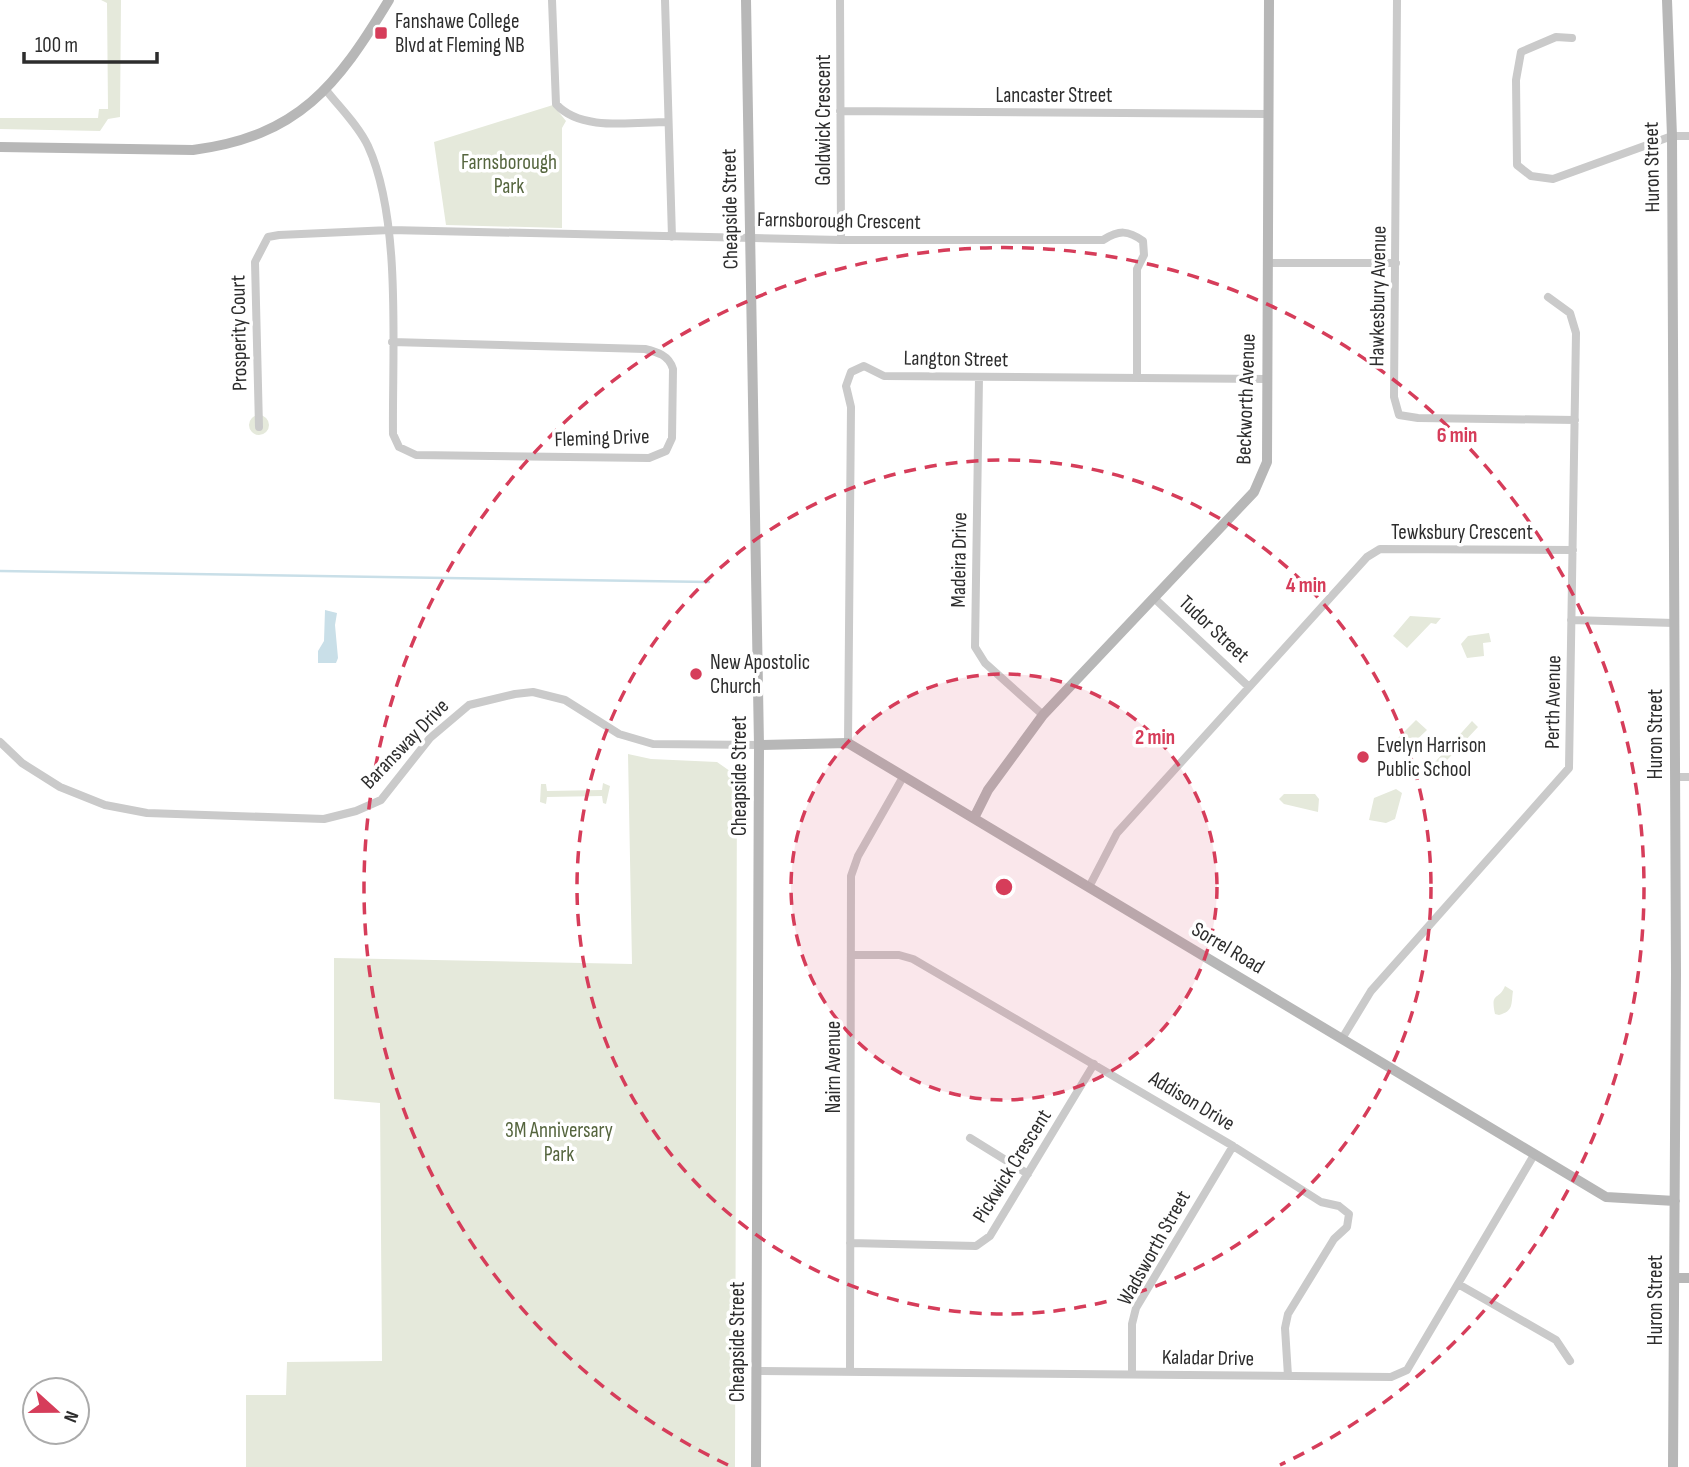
<svg xmlns="http://www.w3.org/2000/svg" width="1689" height="1467" font-family="'Sofia Sans Condensed',sans-serif">
  <rect width="100%" height="100%" fill="#fff"/>
  <path fill="#e5e9db" d="M101 0H121L120 117 108 119 100 131 0 129V118H98L99 109H108L107 3Z
    M553 105 566 121 562 128V228L446 225 434 142Z
    M249 425a10 10 0 1 1 20 0a10 10 0 1 1-20 0Z
    M1410 616 1441 618 1436 624 1431 623 1407 648 1393 636Z
    M1489 633 1491 642 1483 643 1484 656 1467 658 1461 644 1468 636Z
    M1416 720 1427 730 1407 749 1397 739Z
    M1472 721 1478 727 1433 775 1428 770Z
    M628 754 651 759 717 762 737 776 735 1467H246V1395H286L287 1362 382 1361 380 1103 334 1099V958L632 964Z
    M603 783 610 786 606 804 603 803 602 796 547 797 546 804 540 802 541 784H546L547 791 602 790Z
    M1396 789 1402 793 1395 819 1386 823 1369 820 1374 798Z
    M1284 794H1315L1319 799 1318 812 1284 804 1279 799Z
    M1505 986 1513 991C1511 1004 1514 1011 1499 1015L1495 1014C1490 991 1499 1001 1505 986Z"/>
  <path fill="#c9dfe8" d="M325 610 337 613 335 625 338 658 336 663H318V651L324 641Z"/>
  <g fill="none" stroke-linecap="round" stroke-linejoin="round">
    <path stroke="#c9dfe8" stroke-width="2.5" d="M0 571 709 582"/>
    <path stroke="#cacaca" stroke-width="8" d="M552 0 556 104C581 132 633 122 668 122
      M665 0 672 237
      M840 0 841 240
      M1397 0 1394 397 1399 415 1418 418 1575 420
      M1572 38 1556 37 1521 52 1516 80 1517 165 1531 176 1553 179 1672 136H1689
      M326 90C340 108 358 125 368 146 402 220 392 351 393 434L399 447 416 455 649 458 666 451 672 438 673 369C669 355 657 352 645 349L392 342
      M840 111 1268 114
      M1268 263H1396
      M979 377 975 647 985 663 1043 715
      M259 427 255 262 268 237 279 235 390 230 841 240H1103C1119 230 1128 230 1143 241L1144 255 1137 269V378
      M1154 598 1249 687
      M1571 620 1674 623
      M0 742 22 763 60 787 105 805 147 813 324 819 356 811 381 800 430 738 469 705 515 694 533 692 565 700 619 734 653 744 759 745
      M848 743 851 407 846 386 851 372 864 366 884 376 1268 379
      M1675 777H1689
      M1089 887 1117 833 1367 557 1380 549 1573 550
      M851 955H899L913 959 1233 1146 1321 1202 1339 1206 1349 1214 1347 1227 1334 1239 1288 1314 1285 1328 1288 1376
      M1343 1037 1371 991 1569 768 1576 333 1570 313 1548 297
      M970 1138 1028 1174
      M850 1243 976 1246 990 1236 1094 1064
      M1458 1284 1556 1340 1570 1361
      M757 1371 1391 1377 1407 1370 1534 1155
      M850 1371 851 876 858 856 903 777
      M1132 1374V1324L1136 1308 1233 1146"/>
    <path stroke="#b7b7b7" stroke-width="10" d="M746 0 759 745 756 1467
      M1667 0 1672 136 1676 973 1673 1467
      M0 147 193 150C299 136 337 86 389 0
      M759 745 848 743 1606 1197 1675 1201
      M974 818 988 790 1043 715 1254 492 1267 462 1269 0
      M1674 1278H1689"/>
  </g>
  <circle cx="1004" cy="887" r="213" fill="#d63d5a" fill-opacity=".12"/>
  <g fill="none" stroke="#d63d5a" stroke-width="3.5" stroke-dasharray="12 9">
    <circle cx="1004" cy="887" r="213"/>
    <circle cx="1004" cy="887" r="427"/>
    <path d="M728 1465A640 640 0 1 1 1280 1465"/>
  </g>
  <g fill="#d63d5a" stroke="#fff" stroke-width="2.5">
    <rect x="374" y="26" width="14" height="14" rx="3.5"/>
    <circle cx="696" cy="674" r="7"/>
    <circle cx="1363" cy="757" r="7"/>
  </g>
  <g text-anchor="middle" dominant-baseline="central" stroke-width="7" stroke-linejoin="round" paint-order="stroke">
    <g font-size="21" fill="#2d2d2d" stroke="#fff" text-anchor="start">
      <text x="395" y="21">Fanshawe College<tspan x="395" dy="24">Blvd at Fleming NB</tspan></text>
      <text x="710" y="662">New Apostolic<tspan x="710" dy="24">Church</tspan></text>
      <text x="1377" y="745">Evelyn Harrison<tspan x="1377" dy="24">Public School</tspan></text>
    </g>
    <g font-size="21" fill="#2d2d2d" stroke="#fff">
      <text x="1054" y="95">Lancaster Street</text>
      <text transform="translate(823 120) rotate(-90)">Goldwick Crescent</text>
      <text transform="translate(1652 167) rotate(-91)">Huron Street</text>
      <text transform="translate(730 209) rotate(-91)">Cheapside Street</text>
      <text transform="translate(839 221) rotate(1)">Farnsborough Crescent</text>
      <text transform="translate(1378 296) rotate(-89)">Hawkesbury Avenue</text>
      <text transform="translate(239 333) rotate(-91)">Prosperity Court</text>
      <text transform="translate(956 359) rotate(1)">Langton Street</text>
      <text transform="translate(1246 399) rotate(-88)">Beckworth Avenue</text>
      <text transform="translate(602 438) rotate(-2)">Fleming Drive</text>
      <text x="1462" y="532">Tewksbury Crescent</text>
      <text transform="translate(959 560) rotate(-89)">Madeira Drive</text>
      <text transform="translate(1214 629) rotate(43)">Tudor Street</text>
      <text transform="translate(1553 702) rotate(-89)">Perth Avenue</text>
      <text transform="translate(1655 734) rotate(-90)">Huron Street</text>
      <text transform="translate(405 744) rotate(-46)">Baransway Drive</text>
      <text transform="translate(739 776) rotate(-90)">Cheapside Street</text>
      <text transform="translate(1228 948) rotate(31)">Sorrel Road</text>
      <text transform="translate(833 1067) rotate(-90)">Nairn Avenue</text>
      <text transform="translate(1192 1101) rotate(31)">Addison Drive</text>
      <text transform="translate(1012 1166) rotate(-58)">Pickwick Crescent</text>
      <text transform="translate(1154 1248) rotate(-61)">Wadsworth Street</text>
      <text transform="translate(1655 1300) rotate(-90)">Huron Street</text>
      <text transform="translate(737 1342) rotate(-90)">Cheapside Street</text>
      <text transform="translate(1208 1358) rotate(1)">Kaladar Drive</text>
    </g>
    <g font-size="21" fill="#55653e" stroke="#fff">
      <text x="509" y="162">Farnsborough<tspan x="509" dy="24">Park</tspan></text>
      <text x="559" y="1130">3M Anniversary<tspan x="559" dy="24">Park</tspan></text>
    </g>
  </g>
  <circle cx="1004" cy="887" r="10" fill="#d63d5a" stroke="#fff" stroke-width="3.5"/>
  <g font-size="21" text-anchor="middle" font-weight="bold" fill="#d63d5a" stroke="#fff" stroke-width="7" stroke-linejoin="round" paint-order="stroke">
    <text x="1457" y="442">6 min</text>
    <text x="1306" y="592">4 min</text>
    <text x="1155" y="744">2 min</text>
  </g>
  <g transform="translate(56 1411) rotate(111)"><circle r="33" fill="#ffffff" stroke="#ababab" stroke-width="2"/>
  <path d="M0-5L12 26L0 18L-12 26Z" fill="#d63d5a"/>
  <text y="-10" font-size="19" font-weight="bold" text-anchor="middle" fill="#2d2d2d">N</text>
  </g>
  <path d="M24 52v10h133v-10" fill="none" stroke="#2d2d2d" stroke-width="3.5"/>
  <text x="35" y="52" font-size="21" fill="#2d2d2d" stroke="#ffffff" stroke-width="5" paint-order="stroke">100 m</text>
</svg>
